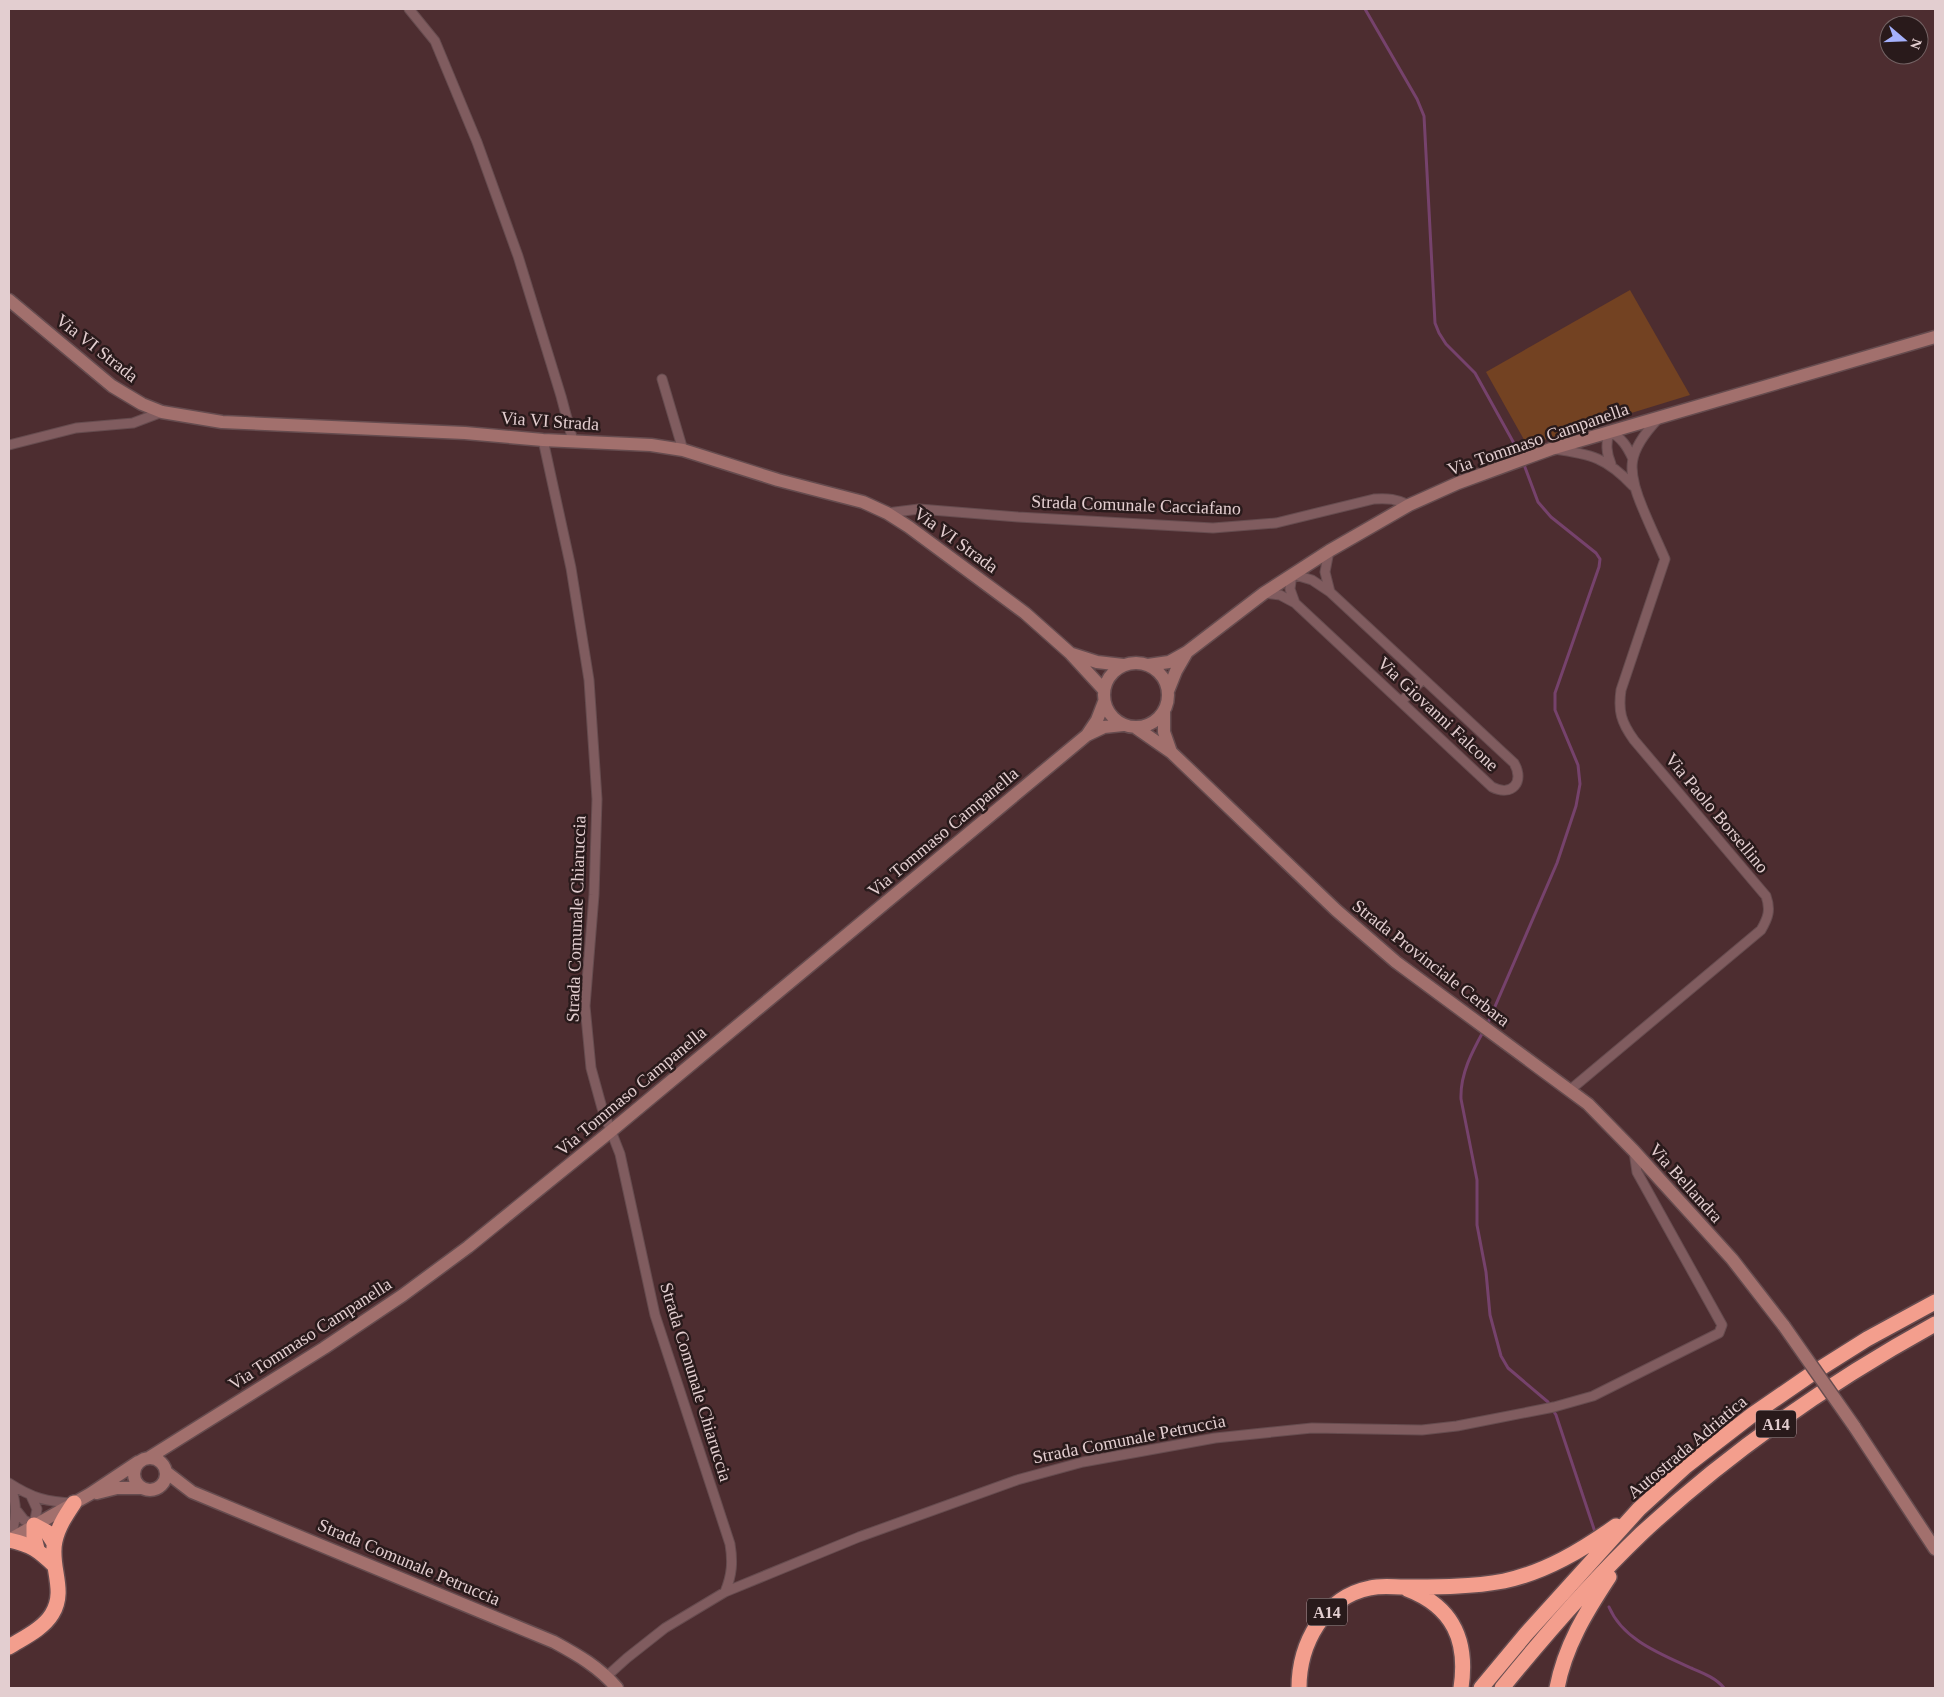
<svg xmlns="http://www.w3.org/2000/svg" width="1944" height="1697" font-family="'Times New Roman',serif">
  <rect width="100%" height="100%" fill="#4d2d30"/>
  <path fill="#734222" d="M1630 290 1690 395 1527 445 1486 372Z"/>
  <g fill="none" stroke-linecap="round" stroke-linejoin="round">
    <path stroke="#76426c" stroke-width="3" d="M1365 9 1417 99 1424 116 1435 323 1439 333 1446 344 1475 373 1521 456
      M1487 1025 1557 863 1576 806 1580 784 1578 765 1555 710V693L1599 567 1600 559 1596 553 1551 517 1538 502 1523 462
      M1484 1030C1472 1052 1460 1074 1461 1099L1477 1180V1225L1486 1272 1490 1315 1501 1356 1508 1368 1548 1402 1556 1415 1595 1532
      M1609 1607C1623 1640 1661 1654 1691 1668 1703 1673 1716 1678 1724 1688"/>
    <g stroke="#664c4f" stroke-width="11">
      <path id="street" d="M409 9 435 41 477 142 518 256 561 396 573 441
        M662 379 683 450
        M543 440 571 568 589 680 597 799 594 895 585 1006 591 1068 602 1108 620 1154 655 1315 730 1544C733 1562 732 1575 725 1592
        M9 445 76 428 133 423 162 412
        M1554 449C1591 454 1607 458 1633 486
        M1611 464C1606 452 1606 444 1609 431 1622 438 1627 446 1633 459
        M887 513 919 509 1018 517 1213 528 1276 523 1374 499C1388 498 1397 499 1409 505
        M1329 551 1325 572 1330 592
        M1264 593 1280 595 1295 603 1492 787C1512 797 1525 782 1514 763L1330 592 1312 580 1292 574 1290 589 1295 603
        M1401 702 1423 679
        M1570 1090 1761 930C1768 918 1771 910 1766 896L1634 740C1621 722 1618 711 1621 690L1665 559C1658 543 1650 526 1643 509 1626 469 1627 452 1658 419
        M9 1483C32 1498 47 1502 74 1503
        M17 1511 24 1520 34 1525 37 1509 31 1496
        M9 1539C18 1519 17 1504 10 1484
        M607 1676 627 1658 665 1628 725 1592 859 1537 1017 1480 1083 1462 1215 1438 1312 1428 1422 1430 1457 1426 1554 1407 1593 1396 1719 1333 1722 1325 1637 1172 1634 1152"/>
    </g>
    <g stroke="#664c4f" stroke-width="15">
      <path id="secondary" d="M9 300 112 386 142 404 162 412 222 422 465 433 543 440 651 445 683 450 778 480 863 502 887 513 909 527 1025 613 1070 653 1104 690
        M1072 654 1097 662 1123 665
        M1104 695a32 32 0 1 1 64 0a32 32 0 1 1-64 0Z
        M1148 665 1169 662 1187 652 1264 593 1329 551 1409 505 1458 483 1551 449 1935 337
        M1168 691 1176 671 1187 652
        M1164 711V732L1171 752
        M1135 727 1171 752 1336 910 1396 962 1588 1104 1634 1151 1732 1259 1784 1326
        M1087 735 1097 720 1104 702
        M1854 1426 1935 1549
        M150 1457 324 1348 403 1295 468 1247 611 1131 1087 735 1104 727 1123 725
        M134 1474a16 16 0 1 1 32 0a16 16 0 1 1-32 0Z
        M166 1472 192 1492 554 1642C578 1655 599 1667 617 1688
        M97 1493 117 1488H140
        M9 1540 90 1494 138 1462"/>
    </g>
    <g stroke="#664c4f" stroke-width="18">
      <path id="highway" d="M9 1540C32 1545 38 1550 55 1566
        M37 1549 34 1537V1525L47 1532 54 1543
        M1407 1589C1454 1607 1468 1641 1461 1688
        M9 1647C23 1638 43 1629 52 1614 67 1590 49 1566 55 1541 58 1527 66 1515 74 1503
        M1299 1688C1299 1644 1324 1597 1370 1588 1382 1585 1393 1587 1405 1587 1436 1587 1473 1587 1504 1581 1546 1572 1582 1550 1616 1526
        M1481 1688 1526 1634 1639 1509 1686 1466 1752 1415 1813 1373 1867 1339 1935 1302
        M1502 1688C1545 1635 1591 1582 1641 1534 1729 1452 1830 1382 1935 1324
        M1557 1688C1565 1646 1586 1612 1609 1577"/>
    </g>
    <use href="#street" stroke="#805c5f" stroke-width="9"/>
    <use href="#secondary" stroke="#a2706d" stroke-width="12"/>
    <use href="#highway" stroke="#f39e8d" stroke-width="15"/>
    <g stroke="#664c4f" stroke-width="15" stroke-linecap="butt">
      <path id="secondary-bridge" d="M1784 1326 1854 1426"/>
    </g>
    <use href="#secondary-bridge" stroke="#a2706d" stroke-width="12"/>
  </g>
  <g text-anchor="middle" dominant-baseline="central" stroke-width="5" stroke-linejoin="round" paint-order="stroke">
    <g fill="#291a1b" stroke="#ab989a" stroke-width="1">
      <rect x="1756" y="1410.5" width="40" height="27" rx="4"/>
      <rect x="1307" y="1598.5" width="40" height="27" rx="4"/>
    </g>
    <g font-size="16" font-weight="bold" fill="#e3ced0">
      <text x="1776" y="1424">A14</text>
      <text x="1327" y="1612">A14</text>
    </g>
    <g font-size="18" fill="#e3ced0" stroke="#291a1b">
      <text transform="translate(97 348) rotate(38)">Via VI Strada</text>
      <text transform="translate(550 421) rotate(4)">Via VI Strada</text>
      <text transform="translate(1538 439) rotate(-19)">Via Tommaso Campanella</text>
      <text transform="translate(1136 505) rotate(2)">Strada Comunale Cacciafano</text>
      <text transform="translate(956 540) rotate(36)">Via VI Strada</text>
      <text transform="translate(1438 714) rotate(43)">Via Giovanni Falcone</text>
      <text transform="translate(1717 813) rotate(50)">Via Paolo Borsellino</text>
      <text transform="translate(943 832) rotate(-40)">Via Tommaso Campanella</text>
      <text transform="translate(576 919) rotate(-88)">Strada Comunale Chiaruccia</text>
      <text transform="translate(1431 963) rotate(38)">Strada Provinciale Cerbara</text>
      <text transform="translate(631 1091) rotate(-40)">Via Tommaso Campanella</text>
      <text transform="translate(1686 1183) rotate(48)">Via Bellandra</text>
      <text transform="translate(310 1334) rotate(-33)">Via Tommaso Campanella</text>
      <text transform="translate(696 1382) rotate(73)">Strada Comunale Chiaruccia</text>
      <text transform="translate(1129 1439) rotate(-11)">Strada Comunale Petruccia</text>
      <text transform="translate(1687 1447) rotate(-40)">Autostrada Adriatica</text>
      <text transform="translate(409 1562) rotate(23)">Strada Comunale Petruccia</text>
    </g>
  </g>
  <rect width="1944" height="1697" fill="none" stroke="#e3ced0" stroke-width="20"/>
  <g transform="translate(1904 40) rotate(109)"><circle r="24" fill="#291a1b" stroke="#736263"/>
  <path d="M0-4L9 19L0 12L-9 19Z" fill="#a5b1fc"/>
  <text y="-8" font-size="14" font-weight="bold" text-anchor="middle" fill="#e3ced0">N</text>
  </g>
</svg>
